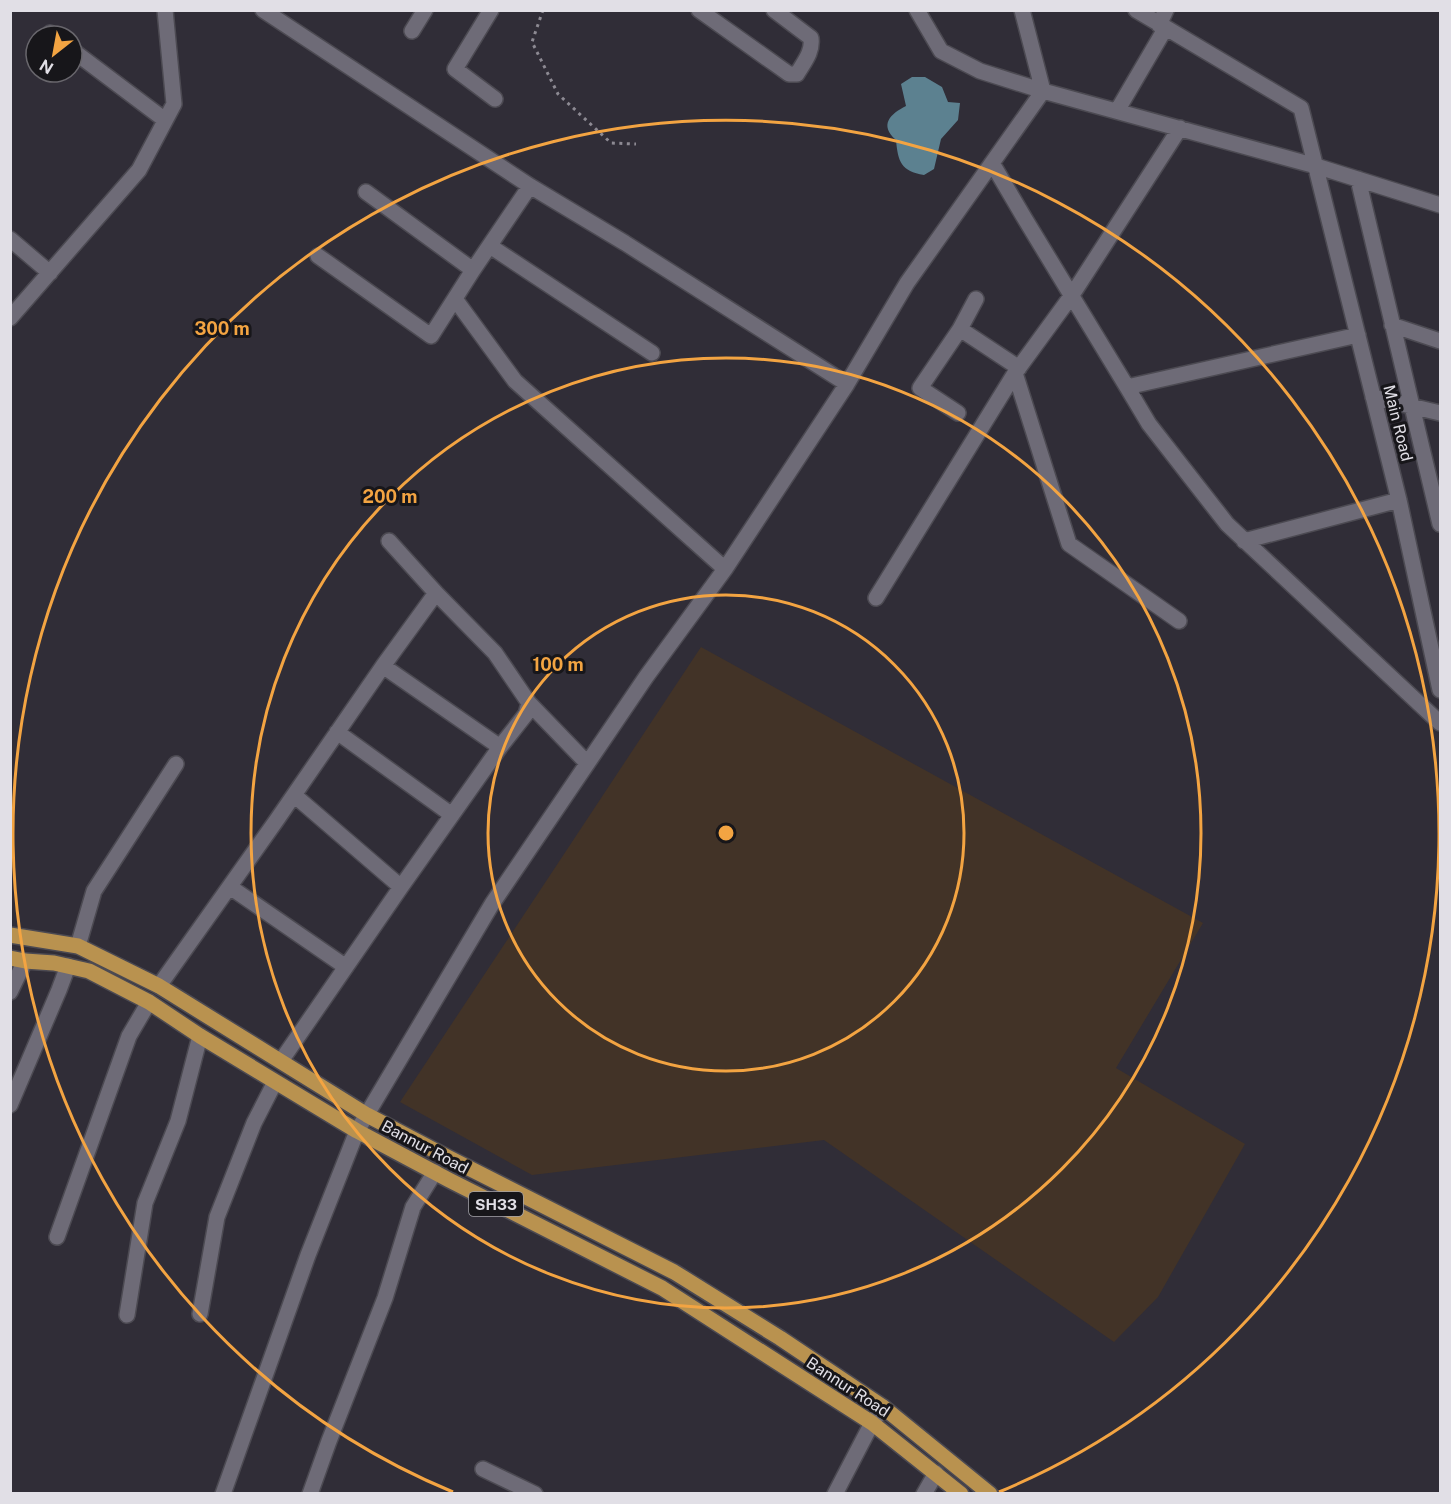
<svg xmlns="http://www.w3.org/2000/svg" width="1451" height="1504" font-family="'Public Sans',sans-serif">
  <rect width="100%" height="100%" fill="#302d37"/>
  <path fill="#423327" d="M701 647 1203 923 1116 1068 1245 1144 1158 1297 1114 1342 824 1140 532 1175 400 1102Z"/>
  <path fill="#5c8190" d="M912 77H925L942 87 948 102 960 103 958 120 941 139 934 169 924 175C901 171 898 162 896 140 879 125 890 114 906 106L901 84Z"/>
  <g fill="none" stroke-linecap="round" stroke-linejoin="round">
    <g stroke="#4c4a52" stroke-width="18">
      <path id="minor" d="M263 10 530 186 625 243 847 384
        M491 10 455 69 495 99
        M699 10 775 64 789 74H797C804 62 813 52 811 38L774 10
        M917 10 941 51 980 71 1043 91 1316 166 1440 205
        M1136 10 1301 108 1399 500 1440 690
        M1159 25 1166 10
        M412 31 425 10
        M50 33 53 36
        M72 50 165 120
        M1117 111 1165 29
        M992 163 1025 219 1127 387 1149 424 1227 524 1440 723
        M1358 179 1440 524
        M366 192 473 270
        M10 239 50 273
        M490 246 652 353
        M318 256 431 336 473 270 530 186
        M455 299 515 381 725 569
        M10 318 139 170 174 104 165 10
        M1392 325 1440 341
        M960 329 976 299
        M1015 373 1069 544 1179 621
        M1127 387 1358 335
        M1373 397 1440 413
        M958 413 920 388 960 329 1019 368
        M1244 541 1399 500
        M876 598 1015 373 1072 295 1180 128
        M383 666 500 747
        M529 703 587 763
        M337 732 452 815
        M294 795 401 887
        M230 887 346 967
        M78 946 94 891 176 764
        M159 986 276 821 383 666 436 593
        M10 992 25 961
        M281 1061 401 887 500 747 526 714 529 703 495 653 436 593 389 541
        M10 1105 59 990 68 966
        M57 1237 129 1036 149 1002
        M200 1314 217 1217 254 1123 275 1082
        M127 1315 145 1203 178 1121 200 1036
        M483 1469 535 1494
        M223 1494 308 1255 357 1131 492 904 646 677 725 569 847 384 907 283 1043 91 1022 10
        M310 1494 329 1441 385 1298 413 1207 435 1172
        M835 1494 872 1423 883 1407
        M924 1494 936 1473"/>
    </g>
    <g stroke="#4c4a52" stroke-width="18">
      <path id="major" d="M10 935 78 946 159 986 367 1115 447 1157 674 1272 780 1338 883 1407 990 1494
        M10 958 25 961 54 963 89 971 149 1002 200 1036 357 1131 449 1180 662 1288 872 1423 961 1494"/>
    </g>
    <path stroke="#8d8a93" stroke-width="3" stroke-dasharray="3 4.5" stroke-linecap="butt" d="M543 10 532 42 558 94 611 143 636 144"/>
    <use href="#minor" stroke="#6e6b77" stroke-width="15"/>
    <use href="#major" stroke="#b9924f" stroke-width="15"/>
  </g>
  <g fill="none" stroke="#f3a442" stroke-width="3">
    <circle cx="726" cy="833" r="238"/>
    <circle cx="726" cy="833" r="475"/>
    <path d="M453 1492A713 713 0 1 1 999 1492"/>
  </g>
  <g text-anchor="middle" dominant-baseline="central" stroke-width="6" stroke-linejoin="round" paint-order="stroke">
    <rect fill="#17161a" stroke="#a4a3a9" stroke-width="1.5" x="469" y="1192" width="54" height="24" rx="4.5"/>
    <g font-size="15" font-weight="bold" fill="#e1dfe6">
      <text x="496" y="1204">SH33</text>
    </g>
    <g font-size="16" fill="#e1dfe6" stroke="#17161a">
      <text transform="translate(1398 423) rotate(76)">Main Road</text>
      <text transform="translate(425 1147) rotate(28)">Bannur Road</text>
      <text transform="translate(848 1387) rotate(33)">Bannur Road</text>
    </g>
  </g>
  <circle cx="726" cy="833" r="9" fill="#f3a442" stroke="#17161a" stroke-width="3"/>
  <g font-size="18" text-anchor="middle" font-weight="bold" fill="#f3a442" stroke="#17161a" stroke-width="6" stroke-linejoin="round" paint-order="stroke">
    <text x="222" y="335">300 m</text>
    <text x="390" y="503">200 m</text>
    <text x="558" y="671">100 m</text>
  </g>
  <rect width="1451" height="1504" fill="none" stroke="#e1dfe6" stroke-width="24"/>
  <g transform="translate(54 54) rotate(211)"><circle r="28" fill="#17161a" stroke="#68666c" stroke-width="1.5"/>
  <path d="M0-4.5L10 22L0 15L-10 22Z" fill="#f3a442"/>
  <text y="-9" font-size="16" font-weight="bold" text-anchor="middle" fill="#e1dfe6">N</text>
  </g>
</svg>
